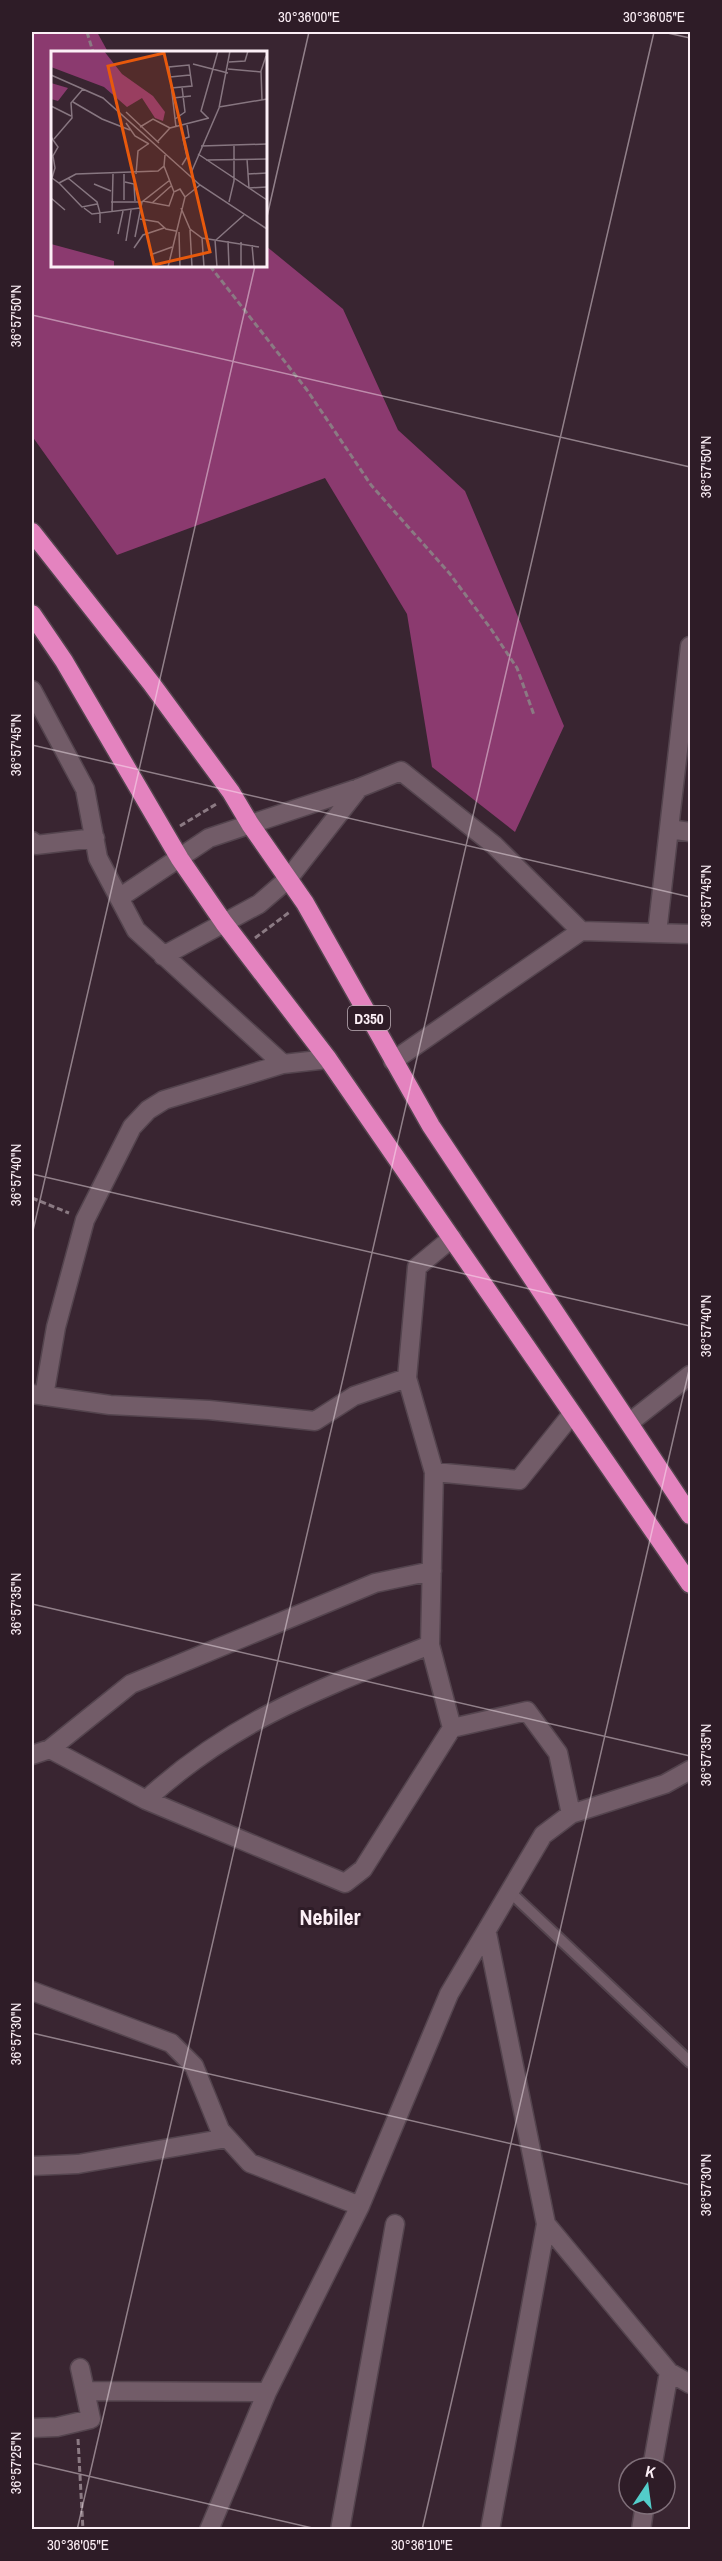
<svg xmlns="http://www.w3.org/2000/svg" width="722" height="2561" font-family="'Archivo Narrow',sans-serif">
  <rect width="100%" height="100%" fill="#392531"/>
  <path fill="#8b3a6f" d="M32 32H97L108 52H52V266H266V246L343 309 398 430 465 491 564 726 515 832 432 767 407 614 325 478 117 555 32 436Z"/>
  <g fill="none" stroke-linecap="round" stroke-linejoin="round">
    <g stroke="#54444e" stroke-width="14">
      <path id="lane" d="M510 1892 690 2062"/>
    </g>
    <g stroke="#54444e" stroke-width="21">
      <path id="street" d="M32 690 85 789 98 858 136 930 283 1064
        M669 829 690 832
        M32 841 36 845 95 838
        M119 898 209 838 359 788 401 771 494 845 581 931
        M657 933 690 646
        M163 956 259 904 288 879 359 788
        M393 1061 581 931 690 934
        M32 1394 110 1405 209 1410 315 1421 354 1396 407 1378 417 1267 452 1238
        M44 1396 56 1327 85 1220 132 1127 148 1110 164 1100 283 1064 328 1059
        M629 1423 690 1375
        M434 1472 519 1480 572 1414
        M50 1749 146 1800 345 1883 363 1869 452 1728
        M32 1755 50 1749 131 1684 375 1583 432 1571
        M146 1800C234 1719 322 1688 430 1645
        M571 1814 665 1784 690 1770
        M487 1933 546 2224 669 2372 690 2384
        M32 1991 171 2043 194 2066 220 2130 250 2163 360 2206
        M32 2166 78 2164 227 2138
        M80 2368 85 2391
        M32 2428 57 2427 91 2419 85 2391 267 2392
        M652 2468 669 2372
        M209 2530 267 2392 360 2206 449 1994 543 1835 571 1814 558 1753 527 1711 452 1728 430 1645 434 1472 407 1378
        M340 2530 395 2224
        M490 2530 546 2224
        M641 2530 645 2504"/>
    </g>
    <g stroke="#54444e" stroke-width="21">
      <path id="highway" d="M32 532 151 683 231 792 250 824 305 903 431 1126 690 1515
        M32 614 64 661 180 859 224 923 328 1059 690 1584"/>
    </g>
    <path stroke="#8b7a83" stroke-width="3" stroke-dasharray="6 3" stroke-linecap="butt" d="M87 32 93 52
      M210 266 307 390 371 485 450 574 491 629 517 668 534 715
      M180 826 218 803
      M255 938 291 911
      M32 1198 69 1213
      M78 2439 83 2530"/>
    <use href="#lane" stroke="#725c68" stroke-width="10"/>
    <use href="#street" stroke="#725c68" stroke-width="18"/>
    <use href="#highway" stroke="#e483bf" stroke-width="18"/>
  </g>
  <path fill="none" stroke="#fceff6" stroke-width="1.5" stroke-opacity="0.45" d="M663 32 690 38M266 221 309 32M32 315 690 467M32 745 690 897M32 1174 690 1326M32 1235 255 266M32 1604 690 1756M32 2033 690 2185M32 2463 321 2530M77 2530 654 32M422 2530 690 1366"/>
  <g text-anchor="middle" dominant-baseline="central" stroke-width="6" stroke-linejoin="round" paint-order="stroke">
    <rect fill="#2e1c27" stroke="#beb0b8" stroke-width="1.5" x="348" y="1006" width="42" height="24" rx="4.5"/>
    <g font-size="15" font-weight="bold" fill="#fceff6">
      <text x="369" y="1018">D350</text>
    </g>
    <g font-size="22" font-weight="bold" fill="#fceff6" stroke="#2e1c27">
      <text x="330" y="1917">Nebiler</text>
    </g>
  </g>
  <g transform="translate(51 51)">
    <rect width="216" height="216" fill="#392531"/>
    <path d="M0 0H53L71 23 102 45 114 61 112 70 104 67 91 47 76 56 53 36 0 16ZM0 32 17 37 7 50 0 48ZM0 193 63 210V216H0Z" fill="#8b3a6f"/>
    <path fill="none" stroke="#877680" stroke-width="1.5" d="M178 11 194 10 197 0M142 13 177 22M177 18 210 21M0 24 52 47 149 134 216 178M119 26 139 24M120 37 141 35 138 14 118 16 125 76M122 47 140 45M211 49 210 20 215 5M22 51 51 68 79 79M0 55 20 65M168 56 216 48M75 61 108 92M157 67 150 60 167 0M124 68 134 61 131 36M75 72 84 85 98 93M89 76 102 68 119 77M0 86 7 96 2 105 4 117 1 127M3 88 21 67 20 52 32 38M107 90 119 77 158 67M150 95 216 93M147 103 216 149M196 108 198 137 216 136M155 109 216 108M131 114 136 106 132 88 138 86 136 74M113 115 123 141 129 138 134 146 117 216M140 122 168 57 179 0M85 123 87 100 97 93M197 123 216 122M1 127 8 132 25 123 107 120 113 115 114 104M17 127 46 151 49 162 89 157M74 131 83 133 84 150M8 132 31 156 46 153M43 133 60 140M134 146 149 134M0 147 14 159M73 149V123M92 150 118 155 123 141M60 151H91M178 151 183 130V95M101 152 120 135M33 157 41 163 49 162V172M130 157 139 178 151 187 208 196M61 161 62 123M89 168 107 171 115 178 125 180M139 179 141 216M128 181 129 216M67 183 72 160M84 186 91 151 119 129M151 187 153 216M164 189 166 216M165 189 193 164M75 190 80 159M177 190 178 216M190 191V216M201 194 203 216M83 197 92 184 113 177M99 204 121 196"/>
    <path fill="#e8590c" fill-opacity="0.15" stroke="#e8590c" stroke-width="3" d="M113 2 159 201 103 214 57 15Z"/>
    <rect width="216" height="216" fill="none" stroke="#fceff6" stroke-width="3"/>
  </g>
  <rect width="722" height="2561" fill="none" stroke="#2e1c27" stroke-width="66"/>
  <g transform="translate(647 2486) rotate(13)"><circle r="28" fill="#2e1c27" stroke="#80707a" stroke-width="1.5"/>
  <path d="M0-4.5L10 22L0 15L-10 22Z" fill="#53cdca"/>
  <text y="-9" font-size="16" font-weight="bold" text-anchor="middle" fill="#fceff6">K</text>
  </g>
  <rect x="33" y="33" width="656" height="2495" fill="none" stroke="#fceff6" stroke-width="2"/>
  <g font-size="15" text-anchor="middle" fill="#fceff6">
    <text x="309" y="22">30°36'00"E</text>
    <text x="654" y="22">30°36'05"E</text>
    <text transform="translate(16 316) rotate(-90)" y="5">36°57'50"N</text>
    <text transform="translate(706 467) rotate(-90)" y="5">36°57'50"N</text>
    <text transform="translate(16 745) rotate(-90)" y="5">36°57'45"N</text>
    <text transform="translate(706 896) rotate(-90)" y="5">36°57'45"N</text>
    <text transform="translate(16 1175) rotate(-90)" y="5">36°57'40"N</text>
    <text transform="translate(706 1326) rotate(-90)" y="5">36°57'40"N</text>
    <text transform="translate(16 1604) rotate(-90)" y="5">36°57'35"N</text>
    <text transform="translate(706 1755) rotate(-90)" y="5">36°57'35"N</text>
    <text transform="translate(16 2034) rotate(-90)" y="5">36°57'30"N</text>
    <text transform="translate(706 2185) rotate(-90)" y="5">36°57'30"N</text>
    <text transform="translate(16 2463) rotate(-90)" y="5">36°57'25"N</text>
    <text x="78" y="2550">30°36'05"E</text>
    <text x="422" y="2550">30°36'10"E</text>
  </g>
</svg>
